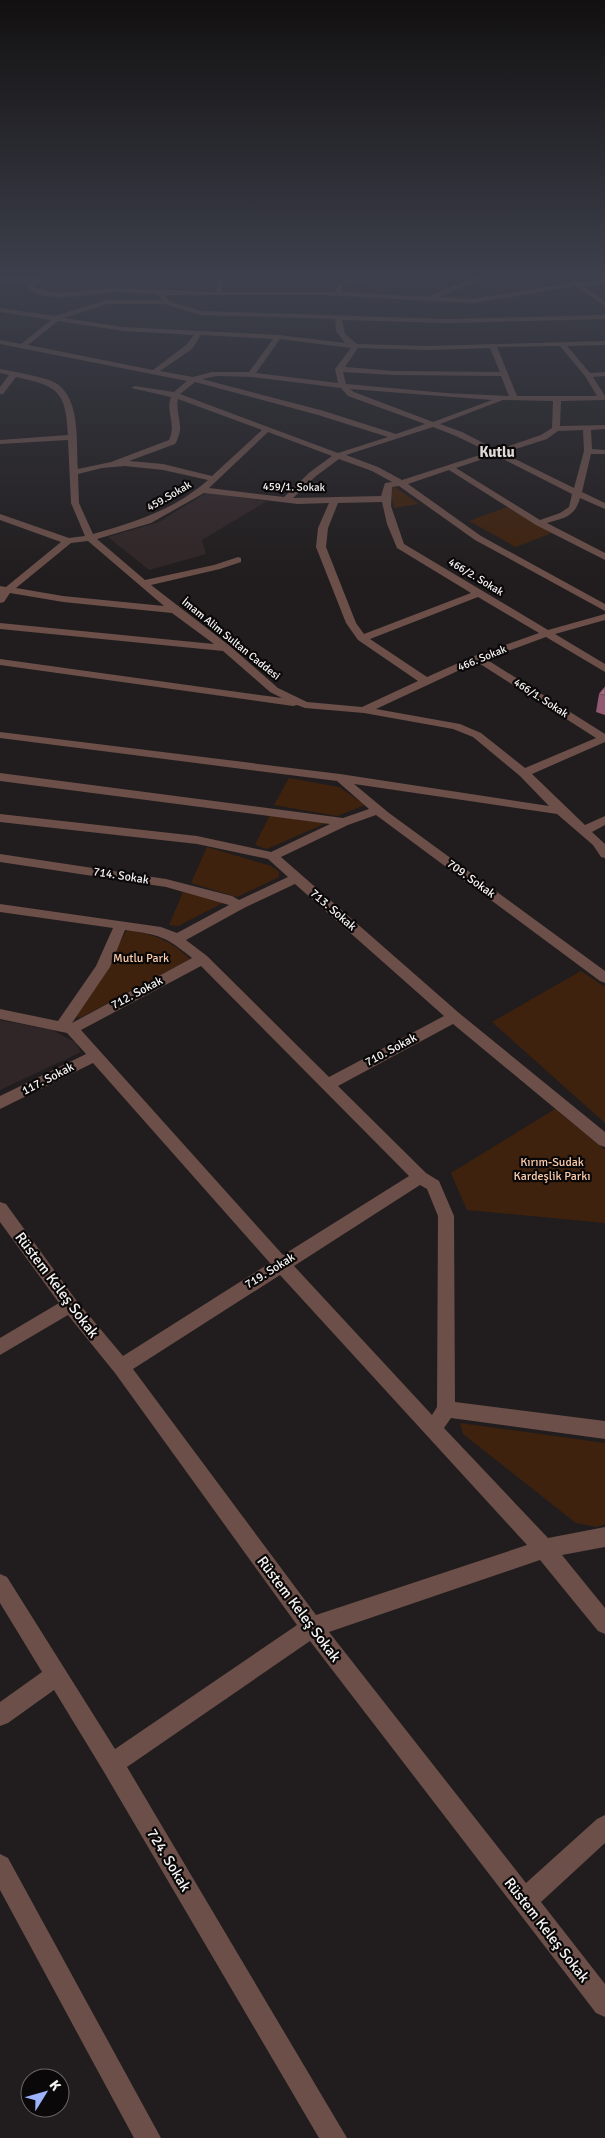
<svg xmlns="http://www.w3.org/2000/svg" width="605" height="2138" font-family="Signika,sans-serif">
  <rect width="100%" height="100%" fill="#211d1e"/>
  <path fill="#312627" d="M206 493 267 501 202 540 206 554 149 570 108 537 159 522Z
    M0 1020 52 1030 75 1042 81 1052 0 1090Z"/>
  <path fill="#3f220d" d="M394 486 419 504 394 508 390 488Z
    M507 507 552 533 516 547 469 521Z
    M289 778 339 787 365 805 337 816 274 805Z
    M270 815 326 823 267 849 255 845Z
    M207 847 271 866 279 872V877L237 897 191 883Z
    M183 892 223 903 178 926 169 925Z
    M127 930C157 936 167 938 190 959L80 1018 73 1015 104 971Z
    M581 971 605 987V1123L492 1022Z
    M555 1109 605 1150V1223L467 1210 451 1173Z
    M460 1423 605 1443V1524L597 1527 576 1523 463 1434Z"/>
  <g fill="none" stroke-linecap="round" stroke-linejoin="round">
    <path fill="#6b4f48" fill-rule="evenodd" d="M0 278H45L34 285 35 288 58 293 117 288 216 292 217 278H223L222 292H335L338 283 346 279 367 278V280L343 285 342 292 428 297 462 282 475 278H485L438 297 473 299 572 283 574 280 578 282 605 280V284L583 286 605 301V306L576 286 473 303 323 295H165L169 301 201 311 447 319 605 315V319L447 323 342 320 345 334 357 344 426 346 605 341V345L567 346 590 373 605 372V376L593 377 605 396V400L561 401 560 426 605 425V429L591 430 592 449 605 450V454H591L582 492 605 503V509L580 498C575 517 564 518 547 523L605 553V560L536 525 449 470 408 484 481 536 605 604V611L475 540 399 486 392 487 391 506 404 544 548 630 605 614V620L555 634 605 664V672L546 637 486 659 605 734V742L532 774 585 825 605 816V825L592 832 605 844V858L601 857 593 845 557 814 354 784 389 813 605 971V983L600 981 376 815 348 825 281 857 459 1013 605 1132V1147L599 1145 453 1024 338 1086 426 1173 439 1181 454 1216 455 1402 605 1421V1439L451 1418 444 1428 548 1538 605 1527V1547L562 1555 605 1608V1634L598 1631 540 1560 329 1632 526 1883 597 1819 605 1815V1843L541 1902 605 1984V2017L596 2013 310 1641 127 1767 347 2138H319L104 1772 54 1690 8 1723 0 1726V1702L42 1672 0 1603V1574L7 1577 115 1749 297 1625 115 1373 68 1315 0 1355V1338L59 1303 0 1222V1202L6 1204 76 1300 123 1356 270 1263 93 1063 0 1109V1096L86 1054 67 1033 0 1019V1009L58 1021 96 966 113 928 0 912V904L161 927 177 933 229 905 166 887 0 862V854L166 879 232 896 239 900 288 877 268 859 197 844 0 822V814L197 836 271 852 330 824 0 781V773L343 818 369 809 337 781 0 738V732L340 774 549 806 520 776 473 737 453 729 364 713 305 708 297 705 293 706 0 665V659L282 698 270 692 223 651 0 629V623L214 644 172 613 63 602 10 593 4 602 0 603V586L6 587 61 542 0 520V514L69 538 85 536 71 503 68 440 0 444V440L68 435C66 390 57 386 16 377L3 394H0V387L9 375 0 373V369C16 372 33 375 49 380 82 391 76 441 78 469L111 462 169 440C177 423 165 412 171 397L131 388 135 386 174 392 187 381 0 344V340L21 344 51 320 0 312V308L55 316 107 300H161L158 294C144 294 130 292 116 292 93 293 46 305 29 289L28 284 30 282 0 281ZM107 304H165L200 315 335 319 336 331 345 343 278 335 123 327 64 318ZM58 321 123 331 194 335 186 345 153 370 28 345ZM201 335 273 339 249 372H212L193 377 160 371 192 349ZM280 339 351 348 335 369 338 383 256 373ZM560 346 585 376 597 396H517L497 347ZM358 348 426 350 490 348 500 372 394 371 345 367ZM343 372 394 375 501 376 509 396 446 393 346 384ZM217 376 253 377 341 388 348 396 425 424 396 434 324 411 202 379ZM195 382 318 415 388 437 338 453 180 394ZM350 389 492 400 433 422 354 392ZM178 399 262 430 212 476 163 464 129 461 175 444C186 425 175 417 178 399ZM503 400 553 401 552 428 541 435 497 450 462 432 440 424ZM433 427 456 436 489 452 402 480 378 467 346 455ZM583 430 584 451 574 488 503 453 547 439 558 431ZM268 432 332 456 310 472 284 497 209 488ZM495 455 572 494 569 507 560 513 540 520 456 468ZM339 459 372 471 392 482 385 483 381 496 293 498 316 476ZM125 466 163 470 208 480C174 510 135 522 93 534L79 503 78 474 102 468ZM204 493 298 504 329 503 318 528 316 547 346 623 358 640 418 681 362 707 307 702 278 688 230 646 151 585 220 569 241 562V558L238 557 214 565 145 580 97 539 151 523ZM382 502 387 524 397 548 471 593 364 634 356 623 326 547 328 528 338 503ZM88 541 164 606 63 596 16 588 71 543ZM478 597 539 633 474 656 427 677 370 639ZM477 662 596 738 525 768 481 733 460 724 376 709ZM295 884 444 1016 329 1077 207 956 186 940 244 908ZM125 930C160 935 165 936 192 958L72 1023 110 967ZM201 966 409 1176 283 1255 81 1030ZM420 1185 427 1189 438 1216 437 1407 432 1415 294 1266ZM280 1275 527 1545 316 1615 133 1369Z
      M0 1854 8 1858 161 2138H134L0 1890Z"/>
  </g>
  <path fill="#915a72" d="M605 687V715L596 712 599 694Z"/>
  <path fill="#a96984" stroke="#764a5c" d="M605 687V695L599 694Z"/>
  <linearGradient id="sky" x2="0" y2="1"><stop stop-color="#121010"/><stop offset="0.48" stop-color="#3d404c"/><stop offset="1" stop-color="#3d404c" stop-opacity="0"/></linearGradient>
  <rect width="605" height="577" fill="url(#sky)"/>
  <g text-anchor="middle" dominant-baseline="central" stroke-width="4.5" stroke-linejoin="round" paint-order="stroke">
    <g font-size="11" fill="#f6f3f3" stroke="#0a0808">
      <text transform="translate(294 487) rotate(1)">459/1. Sokak</text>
      <text transform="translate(169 496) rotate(-30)">459.Sokak</text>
      <text transform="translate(476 577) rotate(31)">466/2. Sokak</text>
      <text transform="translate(231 639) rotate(39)">İmam Alim Sultan Caddesi</text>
      <text transform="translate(482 658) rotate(-22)">466. Sokak</text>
      <text transform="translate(541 698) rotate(33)">466/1. Sokak</text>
    </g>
    <g font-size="12" fill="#f6f3f3" stroke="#0a0808">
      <text transform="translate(121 876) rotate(9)">714. Sokak</text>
      <text transform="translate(471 879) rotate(36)">709. Sokak</text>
      <text transform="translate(333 910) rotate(41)">713. Sokak</text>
      <text transform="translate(137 993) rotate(-28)">712. Sokak</text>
      <text transform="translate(391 1050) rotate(-28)">710. Sokak</text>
      <text transform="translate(48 1079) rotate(-27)">117. Sokak</text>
      <text transform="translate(270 1271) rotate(-32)">719. Sokak</text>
    </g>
    <g font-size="12" fill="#fccbaa" stroke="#0a0808">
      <text x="141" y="958">Mutlu Park</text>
      <text x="552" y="1162">Kırım-Sudak<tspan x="552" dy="14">Kardeşlik Parkı</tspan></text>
    </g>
    <g font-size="15" font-weight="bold" fill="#dfdada" stroke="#0a0808">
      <text x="497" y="452">Kutlu</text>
    </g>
    <g font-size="15" fill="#f6f3f3" stroke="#0a0808">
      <text transform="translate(57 1285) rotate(53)">Rüstem Keleş Sokak</text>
      <text transform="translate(299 1609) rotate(53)">Rüstem Keleş Sokak</text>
      <text transform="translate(169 1860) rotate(59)">724. Sokak</text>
      <text transform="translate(547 1930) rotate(52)">Rüstem Keleş Sokak</text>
    </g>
  </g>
  <g transform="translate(45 2093) rotate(53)"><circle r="24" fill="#0a0808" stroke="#686666"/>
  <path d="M0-4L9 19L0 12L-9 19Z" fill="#9db4fd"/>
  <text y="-8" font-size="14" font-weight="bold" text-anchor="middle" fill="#f6f3f3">K</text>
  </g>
</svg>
